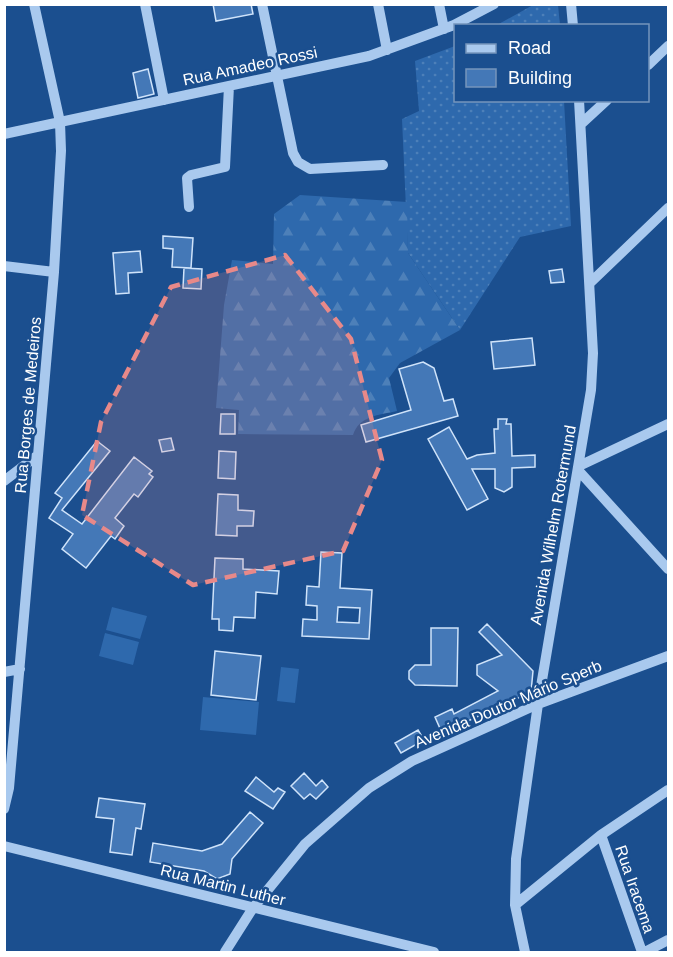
<svg xmlns="http://www.w3.org/2000/svg" width="673" height="957" font-family="Arial,sans-serif">
  <defs>
    <pattern id="grass-dots" width="8" height="8" patternUnits="userSpaceOnUse" patternTransform="scale(1.5)"><rect width="8" height="8" fill="#2e69ad"/><path d="M2 2h.1M6 6h.1" fill="none" stroke="#4d80b9" stroke-width="1.8" stroke-linecap="round"/></pattern>
    <pattern id="forest-firs" width="22" height="20" patternUnits="userSpaceOnUse" patternTransform="scale(1.5)"><rect width="22" height="20" fill="#2e69ad"/><path d="M5 1l3.5 6h-7zM16 11l3.5 6h-7z" fill="#4d80b9"/></pattern>
  </defs>
  <rect width="100%" height="100%" fill="#1b4f8f"/>
  <path fill="url(#grass-dots)" d="M533 5H558L560 25H497Z
    M455 46 456 100 564 101 571 226 520 237 460 330 408 253 402 119 419 111 415 61Z"/>
  <path fill="url(#forest-firs)" d="M300 195 407 202 408 253 460 330 400 363 389 378 397 411C379 415 359 416 353 435L238 434 239 410 216 408 224 305 232 260 273 264 274 214Z"/>
  <path fill="#2e69ad" d="M112 607 147 616 140 639 106 630Z
    M105 633 139 642 133 665 99 656Z
    M281 667 299 669 295 703 277 701Z
    M203 697 259 702 256 735 200 730Z"/>
  <path fill="#4478b7" stroke="#cfe3fa" stroke-width="1.5" fill-rule="evenodd" d="M213 4H251L253 14 216 21Z
    M148 69 154 94 138 98 133 73Z
    M163 236 193 238 191 268 172 267 173 249 163 248Z
    M140 251 142 272 128 273 129 293 116 294 113 253Z
    M184 268 202 269 201 289 183 288Z
    M562 269 564 282 551 283 549 271Z
    M532 338 535 365 494 369 491 342Z
    M423 362 434 368 444 401 453 399 458 416 366 442 361 425 411 410 399 369Z
    M221 414H235V434H220Z
    M498 419H507L506 424H511L512 456 535 455V467L512 468V487L504 492 495 488V469H472L488 499 467 510 428 439 449 427 467 459 477 455 495 453 494 429H498Z
    M171 438 174 450 162 452 159 440Z
    M97 441 110 451 62 510 82 524 134 457 152 471 149 474 153 477 138 497 134 494 115 518 124 526 115 539 111 536 86 568 62 549 73 534 49 518 62 498 55 493Z
    M219 451 236 452 235 479 218 478Z
    M218 494 238 495V510L254 511 253 526H237V536L216 535Z
    M321 552 342 553 340 588 372 590 369 639 302 636 303 619 317 620V606L306 605 307 586 319 587ZM338 607 360 608 359 623 337 622Z
    M215 558 243 559V569L279 571 277 594 256 592 255 618 234 617 233 631 219 630V619H212Z
    M487 624 533 671 531 692 442 733 435 717 452 709 454 714 498 691 477 675V665L502 655 479 632Z
    M431 628H458L457 686 415 685 409 679V671L415 665H431Z
    M215 651 261 656 256 700 211 695Z
    M418 730 424 740 401 753 395 743Z
    M304 773 316 786 322 780 328 787 316 799 310 794 304 799 291 786Z
    M256 777 274 792 278 788 285 792 273 809 245 791Z
    M99 798 145 804 141 829 136 828 132 855 110 852 114 819 96 817Z
    M250 812 263 823 232 859 230 874 217 879 204 871 150 862 153 843 202 851 222 844Z"/>
  <g fill="none" stroke-linecap="round" stroke-linejoin="round">
    <path stroke="#a9c9ee" stroke-width="10" d="M145 4 164 100
      M262 4 293 153 298 162 310 169 383 165
      M378 4 387 50
      M439 4 444 29
      M571 4 573 26
      M648 65 668 46
      M581 124 607 100
      M4 134 369 56 454 25 494 4
      M189 207 187 178 191 175 225 167 229 86
      M4 266 54 272
      M590 283 668 208
      M579 466 668 424
      M578 470 668 569
      M4 481 38 455
      M4 672 20 669
      M4 809 9 788 54 272 61 151 60 122 34 4
      M601 835 642 952
      M4 846 434 952
      M515 905 601 835 668 790
      M225 952 253 908 305 844 369 788 412 761 538 704 668 656
      M525 952 515 905 516 859 538 704 591 390 593 353 579 100
      M645 952 668 940"/>
  </g>
  <path fill="#e88989" fill-opacity="0.2" stroke="#e88989" stroke-width="4.5" stroke-dasharray="12 8" stroke-linejoin="round" d="M285 255 351 339 382 460 343 551 193 585 82 515 101 422 171 287Z"/>
  <g text-anchor="middle" dominant-baseline="central" stroke-width="5" stroke-linejoin="round" paint-order="stroke">
    <g font-size="16" fill="#fff" stroke="#1b4f8f">
      <text transform="translate(250 66) rotate(-12)">Rua Amadeo Rossi</text>
      <text transform="translate(28 405) rotate(-85)">Rua Borges de Medeiros</text>
      <text transform="translate(553 525) rotate(-80)">Avenida Wilhelm Rotermund</text>
      <text transform="translate(508 704) rotate(-23)">Avenida Doutor Mário Sperb</text>
      <text transform="translate(223 885) rotate(14)">Rua Martin Luther</text>
      <text transform="translate(635 889) rotate(71)">Rua Iracema</text>
    </g>
  </g>
  <rect width="673" height="957" fill="none" stroke="#ffffff" stroke-width="12"/>
  <rect x="454" y="24" width="195" height="78" fill="#1b4f8f" stroke="#7695bc" stroke-width="1.5"/>
  <rect x="466" y="44" width="30" height="9" fill="#a9c9ee" stroke="#7695bc" stroke-width="1.5"/>
  <text x="508" y="54" font-size="18" fill="#ffffff">Road</text>
  <rect x="466" y="69" width="30" height="18" fill="#4478b7" stroke="#7695bc" stroke-width="1.5"/>
  <text x="508" y="84" font-size="18" fill="#ffffff">Building</text>
</svg>
